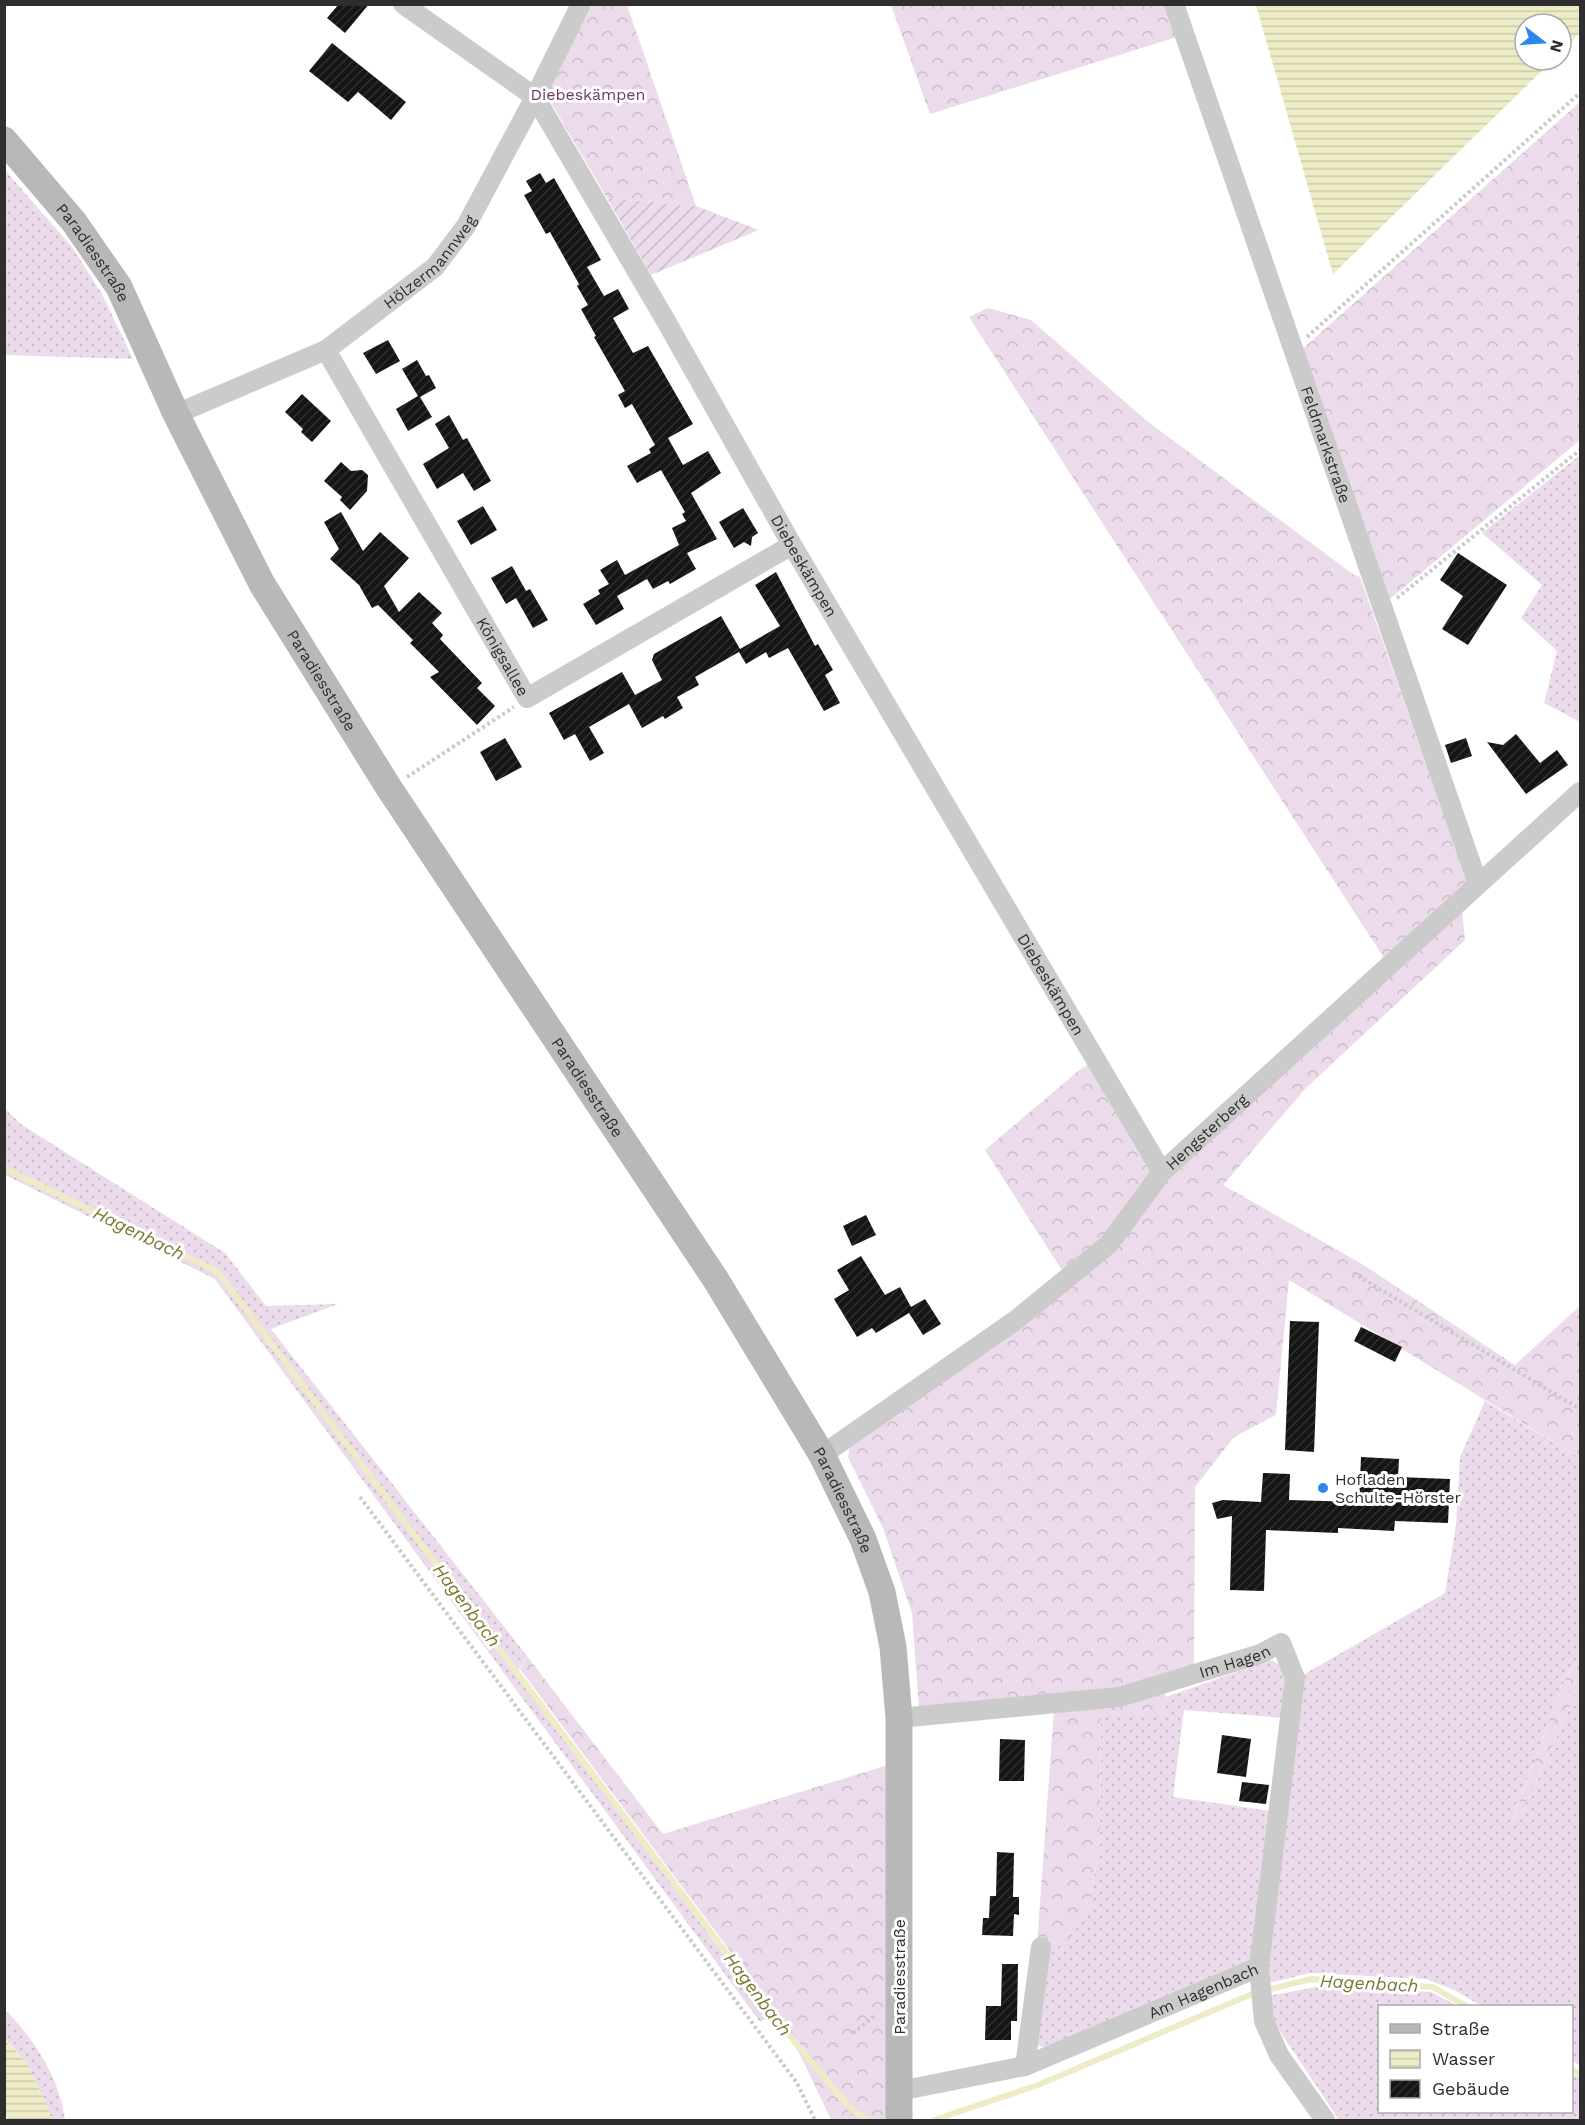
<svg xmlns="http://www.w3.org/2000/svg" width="1585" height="2125" font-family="'Work Sans',sans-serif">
  <defs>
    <pattern id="grass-dots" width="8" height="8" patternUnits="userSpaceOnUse" patternTransform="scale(1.5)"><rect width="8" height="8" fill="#ecdbeb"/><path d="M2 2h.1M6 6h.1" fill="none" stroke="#cbbcca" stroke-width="1.8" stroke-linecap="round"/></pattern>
    <pattern id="forest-crowns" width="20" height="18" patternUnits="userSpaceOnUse" patternTransform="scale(1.5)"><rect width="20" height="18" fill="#ecdbeb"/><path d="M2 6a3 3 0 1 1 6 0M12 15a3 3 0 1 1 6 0" fill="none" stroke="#cbbcca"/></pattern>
    <pattern id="garden-furrows" width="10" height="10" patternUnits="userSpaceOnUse" patternTransform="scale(1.5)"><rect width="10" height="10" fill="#ecdbeb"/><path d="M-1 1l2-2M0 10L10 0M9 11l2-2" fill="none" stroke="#cbbcca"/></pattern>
    <pattern id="water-rules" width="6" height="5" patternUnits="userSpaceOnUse" patternTransform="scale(1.5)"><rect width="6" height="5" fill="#edecc7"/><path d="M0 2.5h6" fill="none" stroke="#cccbab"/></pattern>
    <pattern id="building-hatch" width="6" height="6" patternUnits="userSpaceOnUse" patternTransform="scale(1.5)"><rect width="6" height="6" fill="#151515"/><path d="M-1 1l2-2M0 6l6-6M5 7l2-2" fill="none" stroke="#2f2f2f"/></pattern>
  </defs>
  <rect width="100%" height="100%" fill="#fff"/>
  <path fill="url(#grass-dots)" d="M4 169 72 247 102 294 133 359 5 355Z
    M1580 455V722L1544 703 1557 651 1521 618 1542 585 1482 533Z
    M4 1108 22 1125 225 1253 266 1306 338 1304 271 1329 527 1656 517 1672 639 1840 770 2017 760 2022 215 1279 5 1175Z
    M1485 1401 1580 1458V1657L1566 1676 1512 1820 1521 1817 1580 1684V2066L1572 2060V2006H1482L1454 1990 1426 1979 1310 1973 1265 1984 1303 1675 1445 1593 1456 1525 1460 1457Z
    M1271 1660 1280 1665 1286 1679 1283 1718 1184 1710 1173 1797 1271 1811 1253 1950 1249 1962 1045 2048 1036 2045 1048 1953 1090 1907 1100 1839 1101 1715H1162L1166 1697Z
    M1322 1986 1431 1992 1458 2006H1380V2112H1572V2074L1580 2079V2120H1339L1283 2036 1270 2014 1267 1996Z
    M4 2009C34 2038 60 2079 65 2120H51L49 2110 27 2063 5 2039Z"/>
  <path fill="url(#forest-crowns)" d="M592 5H627L696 206 607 198 546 94Z
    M891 5H1168L1180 36 930 114Z
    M1580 102V440L1390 599 1299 352Z
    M988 308 1031 320 1147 421 1354 575 1360 577 1468 883 1384 958 969 317Z
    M1462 909 1465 940 1305 1089 1223 1185 1362 1264 1515 1365 1580 1306V1458L1289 1280 1276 1415 1234 1437 1195 1487 1194 1665 1122 1690 919 1709 912 1613 883 1528 848 1457 850 1445 1019 1325 1172 1173Z
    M1092 1062 1158 1171 1108 1241 1065 1275 985 1150 1078 1071Z
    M527 1656 663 1834 888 1765 894 2120H831L807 2069 783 2022 520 1669Z
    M1580 1657V1684L1521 1817 1512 1821 1566 1676Z
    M1165 1693 1166 1697 1162 1715H1101L1100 1839 1090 1907 1068 1941 1048 1953 1037 1945 1054 1709 1117 1702Z"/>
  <path fill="url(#garden-furrows)" d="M607 198 696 206 759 230 651 275Z"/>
  <path fill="url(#water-rules)" d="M1256 5H1580V33L1561 52V24H1525V60H1553L1333 274Z
    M4 2039 27 2063 49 2110 51 2120H8L4 2109Z"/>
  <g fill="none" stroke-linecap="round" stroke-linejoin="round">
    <path stroke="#edecc7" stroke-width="6" d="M4 1168 218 1272 778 2022 851 2109 867 2120
      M1267 1990 1311 1979 1433 1987 1466 2006
      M1572 2069 1580 2075
      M934 2120 1038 2085 1252 1994"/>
  </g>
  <path fill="url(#building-hatch)" d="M339 4H369L345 33 327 18Z
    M332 43 406 102 391 120 358 92 348 102 309 71Z
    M540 173 546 183 554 178 601 260 587 267 604 296 618 289 629 309 613 318 633 353 648 346 693 424 668 438 683 465 708 451 721 473 691 493 717 539 687 553 696 569 670 584 668 581 653 589 647 579 617 596 624 609 596 625 583 604 600 594 598 590 609 584 600 570 617 560 625 575 679 545 672 528 686 521 682 514 685 512 661 470 637 483 627 466 651 453 649 449 655 445 632 404 625 408 618 395 625 391 594 337 596 336 581 309 588 305 577 286 579 284 550 232 546 234 524 195 532 191 526 181Z
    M388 340 400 361 376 374 363 353Z
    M417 360 426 376 429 375 436 388 420 397 432 417 408 431 396 409 418 396 402 369Z
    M302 394 331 421 312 442 301 432 303 429 285 412Z
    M449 415 463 440 467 438 491 481 474 491 463 473 437 489 423 464 449 448 435 424Z
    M341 462 351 471 362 470 368 475 367 491 350 510 340 500 342 497 324 481Z
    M483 506 497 530 471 545 457 521Z
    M743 508 758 533 752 537 751 546 744 542 734 548 719 522Z
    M341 512 363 551 380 532 409 558 384 586 399 612 419 592 442 613 432 623 443 635 440 639 482 683 477 688 495 706 477 725 430 677 439 672 410 643 413 640 378 605 372 608 359 585 330 559 339 549 324 522Z
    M1458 553 1507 585 1468 645 1442 629 1463 596 1440 580Z
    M512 566 526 591 530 589 548 620 533 628 516 598 506 604 491 578Z
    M776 572 815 646 818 644 833 670 825 675 840 703 824 711 788 648 769 658 766 652 746 664 739 652 695 677 699 685 677 697 683 708 665 719 663 716 642 728 629 704 589 727 604 753 590 761 575 734 564 740 549 713 622 672 635 695 662 680 652 660 654 654 721 616 740 649 780 626 755 585Z
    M1516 734 1540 763 1557 750 1568 765 1526 794 1487 742 1503 745Z
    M505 738 522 767 496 781 480 752Z
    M1466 738 1472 756 1451 763 1445 745Z
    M866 1215 876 1235 852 1246 843 1226Z
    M861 1256 885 1295 900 1287 911 1307 925 1299 941 1324 923 1335 909 1313 876 1333 872 1328 857 1337 834 1299 849 1290 837 1270Z
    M1290 1321 1319 1322 1314 1452 1285 1450Z
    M1361 1327 1402 1347 1395 1362 1354 1341Z
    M1361 1457 1399 1459 1398 1477 1450 1479 1448 1523 1395 1521 1394 1531 1338 1528V1533L1266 1530 1264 1591 1230 1590 1232 1516 1217 1519 1212 1503 1223 1500 1261 1502 1263 1473 1290 1474 1289 1500 1359 1502Z
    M1222 1735 1251 1739 1246 1777 1217 1773Z
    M1000 1739 1025 1740 1024 1781H999Z
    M1242 1782 1269 1785 1266 1804 1239 1801Z
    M997 1852 1014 1853 1013 1897H1019V1915L1014 1914 1013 1936 982 1935 983 1918H989L990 1896H996Z
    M1002 1964H1018L1017 2021H1011V2040H985L986 2006H1001Z"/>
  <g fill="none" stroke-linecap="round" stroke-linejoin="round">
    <path stroke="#cbcbcb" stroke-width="4" stroke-dasharray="3 3" stroke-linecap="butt" d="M1307 337 1580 93
      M1397 598 1580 450
      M407 777 514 707
      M1353 1273 1580 1409
      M360 1497 797 2083 815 2120
      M853 2033 876 2015"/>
    <g stroke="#cbcbcb" stroke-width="20">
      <path id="s1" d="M403 4 535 97 666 321 792 545 1162 1172"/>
      <path id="s2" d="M1174 4 1478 884"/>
      <path id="s3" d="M326 350 527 698 792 545"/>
      <path id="s4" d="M176 414 326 350 435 267 466 226 535 97 581 4"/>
      <path id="s5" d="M822 1455 1016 1320 1109 1244 1162 1172 1580 792"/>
      <path id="s6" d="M899 1718 1119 1697 1260 1654 1281 1643 1295 1678 1259 1967 1264 2021 1279 2055 1325 2120"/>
      <path d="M1025 2066 1041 1947"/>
      <path id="s7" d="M899 2091 1025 2066 1259 1967"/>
    </g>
    <path stroke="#b8b8b8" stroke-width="27" id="s8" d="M4 140 74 222 119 287 176 414 262 584 389 788 716 1280 822 1455 863 1539 882 1592 893 1647 899 1718V2120"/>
  </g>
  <circle fill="#2988ec" stroke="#fff" stroke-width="2" cx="1323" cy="1488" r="6"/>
  <g text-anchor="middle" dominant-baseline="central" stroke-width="6" stroke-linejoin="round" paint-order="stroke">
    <g font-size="16" fill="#6c3a66" stroke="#fff">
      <text x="588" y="94">Diebeskämpen</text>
    </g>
    <g font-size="16" fill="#2e2e2e" stroke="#fff">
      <text stroke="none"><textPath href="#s8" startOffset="144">Paradiesstraße</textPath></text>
      <text stroke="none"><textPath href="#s4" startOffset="300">Hölzermannweg</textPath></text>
      <text stroke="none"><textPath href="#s2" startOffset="466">Feldmarkstraße</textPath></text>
      <text stroke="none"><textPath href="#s1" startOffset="702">Diebeskämpen</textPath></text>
      <text stroke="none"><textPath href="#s3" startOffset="354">Königsallee</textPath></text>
      <text stroke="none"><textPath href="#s8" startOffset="630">Paradiesstraße</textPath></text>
      <text stroke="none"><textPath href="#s1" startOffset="1188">Diebeskämpen</textPath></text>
      <text stroke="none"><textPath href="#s8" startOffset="1116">Paradiesstraße</textPath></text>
      <text stroke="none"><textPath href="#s5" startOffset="506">Hengsterberg</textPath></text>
      <text stroke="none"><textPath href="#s8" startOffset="1602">Paradiesstraße</textPath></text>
      <text stroke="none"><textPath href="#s6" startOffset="342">Im Hagen</textPath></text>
      <text transform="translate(899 1977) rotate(-90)">Paradiesstraße</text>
      <text stroke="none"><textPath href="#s7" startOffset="322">Am Hagenbach</textPath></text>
    </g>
    <g font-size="16" fill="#2e2e2e" stroke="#fff" text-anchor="start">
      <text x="1335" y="1479">Hofladen<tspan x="1335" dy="18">Schulte-Hörster</tspan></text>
    </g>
    <g font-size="18" font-style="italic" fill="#7a7831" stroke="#fff">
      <text transform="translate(139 1233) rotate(26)">Hagenbach</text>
      <text transform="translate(467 1605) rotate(53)">Hagenbach</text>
      <text transform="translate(1369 1983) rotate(3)">Hagenbach</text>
      <text transform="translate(758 1994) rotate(53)">Hagenbach</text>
    </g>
  </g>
  <rect width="1585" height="2125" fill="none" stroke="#2e2e2e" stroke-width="12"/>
  <rect x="1378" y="2005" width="195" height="108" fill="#ffffff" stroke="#ababab" stroke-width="1.5"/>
  <rect x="1390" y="2024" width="30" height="9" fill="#b8b8b8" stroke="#ababab" stroke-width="1.5"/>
  <text x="1432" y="2035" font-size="18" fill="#2e2e2e">Straße</text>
  <rect x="1390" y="2050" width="30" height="18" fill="url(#water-rules)" stroke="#ababab" stroke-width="1.5"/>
  <text x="1432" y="2065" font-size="18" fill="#2e2e2e">Wasser</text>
  <rect x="1390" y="2080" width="30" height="18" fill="url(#building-hatch)" stroke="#ababab" stroke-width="1.5"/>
  <text x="1432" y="2095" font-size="18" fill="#2e2e2e">Gebäude</text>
  <g transform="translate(1543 42) rotate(107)"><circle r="28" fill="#ffffff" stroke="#ababab" stroke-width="1.5"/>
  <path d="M0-4.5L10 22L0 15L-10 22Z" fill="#2988ec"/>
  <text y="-9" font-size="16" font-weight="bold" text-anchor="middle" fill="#2e2e2e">N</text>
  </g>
</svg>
